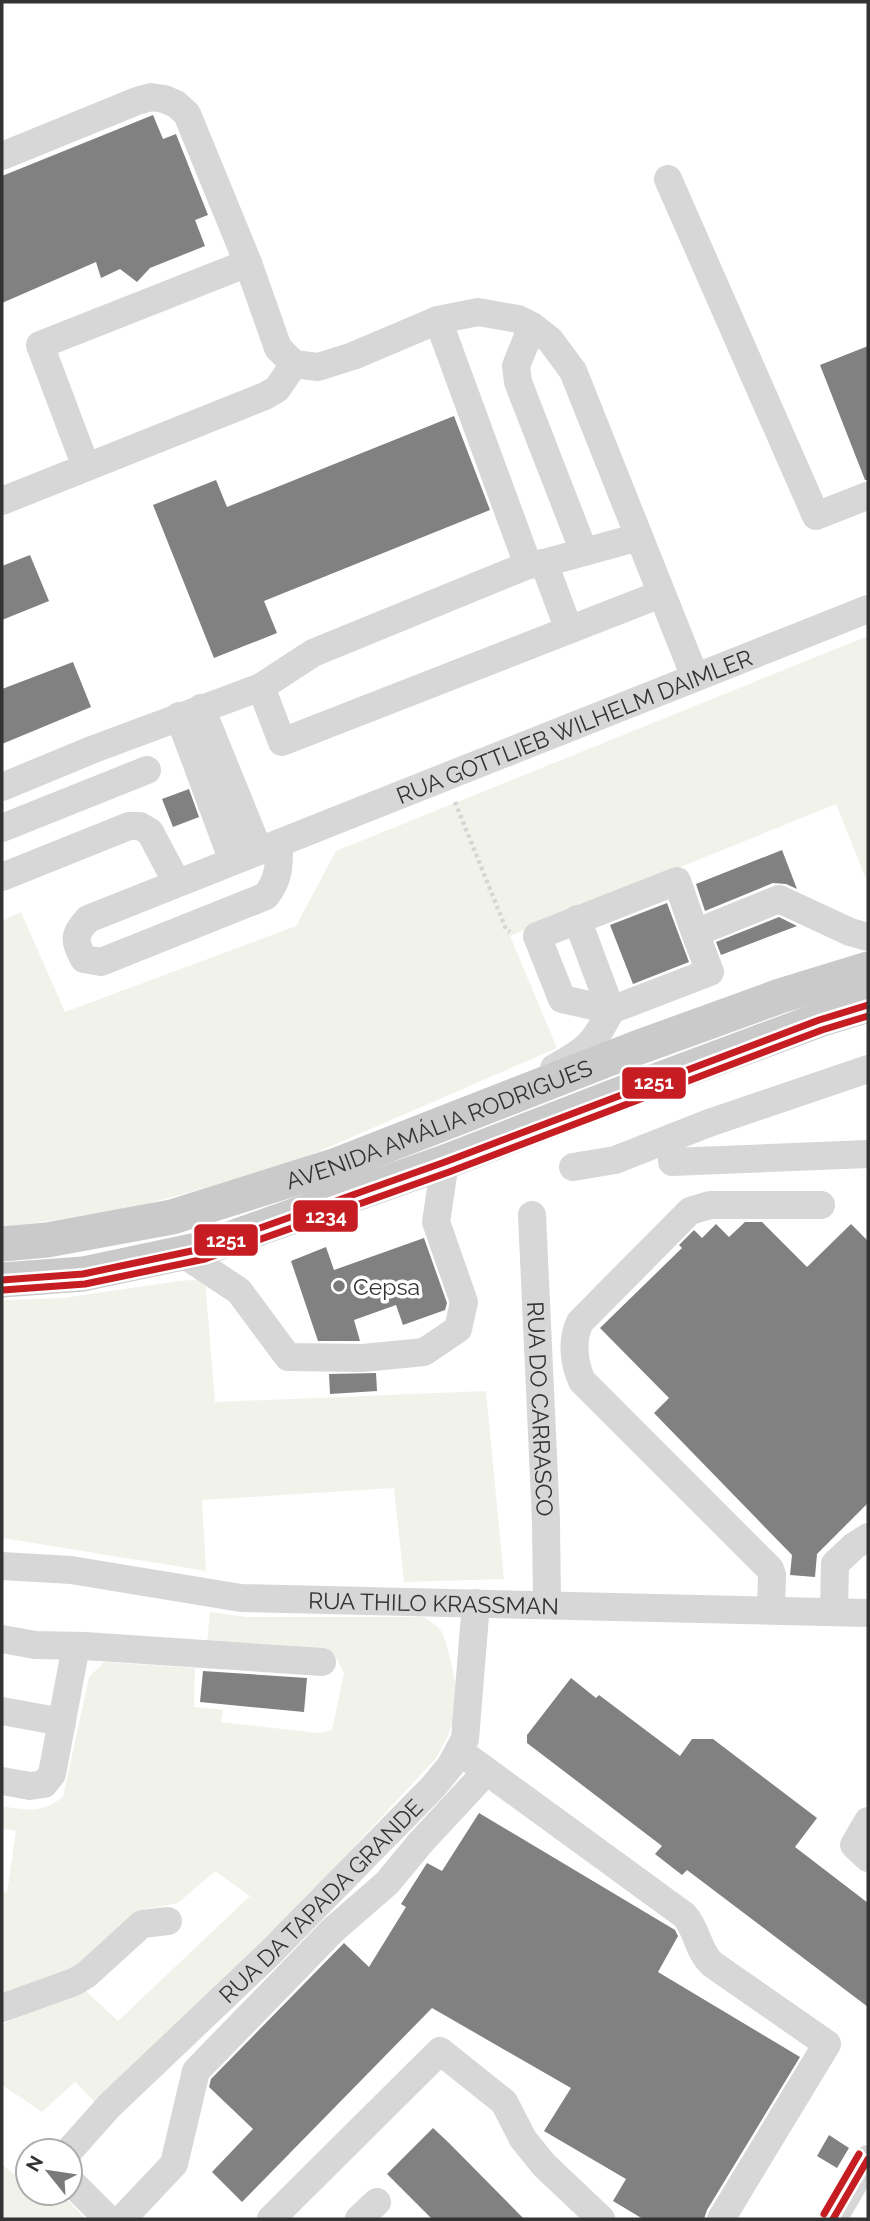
<svg xmlns="http://www.w3.org/2000/svg" width="870" height="2221" font-family="Raleway,sans-serif">
  <rect width="100%" height="100%" fill="#fff"/>
  <path fill="#f1f3eb" d="M868 636V884L836 804 510 936 557 1048 283 1167 139 1206 18 1226H2V921L21 912 65 1012 296 926 336 851Z
    M205 1279 215 1402 486 1391 504 1579 404 1582 394 1488 202 1500 206 1571 2 1538V1300L63 1298 179 1281Z
    M210 1612 247 1617H424C429 1621 437 1625 441 1631 448 1642 459 1694 457 1706 454 1724 445 1743 436 1758L305 1900 96 2103 75 2082 42 2112 2 2085V2024L85 1990 118 2021 250 1896 215 1871 178 1903 141 1910 75 1974 2 1999V1892L7 1893 16 1831 2 1828V1806C28 1811 41 1813 63 1797L89 1677 104 1662 195 1668 194 1707 223 1710 221 1722 319 1733 332 1730 344 1673 334 1654 207 1643Z
    M2 2164 28 2186V2193L38 2195 41 2193H61L86 2219H2Z"/>
  <path fill="#818181" d="M153 115 163 139 176 134 208 215 195 220 205 246 150 268 137 282 120 269 101 278 96 262 2 303V176Z
    M868 346V480H865L820 365Z
    M454 416 490 510 264 601 277 633 214 658 153 505 216 480 227 507Z
    M30 555 49 601 2 620V566Z
    M73 662 91 707 2 744V689Z
    M189 789 199 817 173 827 162 799Z
    M782 850 797 889 786 884 773 883 705 911 696 884Z
    M667 903 689 962 633 984 610 925Z
    M779 917 797 926 721 955 716 942Z
    M745 1222H762L807 1267 851 1224 868 1241V1503L817 1554 815 1577 790 1575 792 1555 654 1413 669 1398 600 1328 682 1248 679 1245 694 1230 702 1238 716 1224 729 1237Z
    M424 1238 447 1303 445 1310 403 1325 396 1305 354 1320 360 1341H318L291 1261 326 1247 334 1270Z
    M376 1373 377 1391 330 1394 329 1374Z
    M203 1671 307 1678 304 1712 200 1702Z
    M571 1678 596 1698 599 1695 680 1756 692 1739H713L817 1818 795 1847 868 1903V2007L687 1870 682 1875 655 1854 662 1846 527 1743V1735Z
    M479 1813 675 1930 678 1936 658 1972 800 2057 707 2210 704 2219H643L613 2201 626 2179 544 2131 571 2088 432 2008 242 2202 212 2172 253 2129 209 2087 211 2079 344 1943 369 1967 406 1907 401 1904 427 1863 442 1871Z
    M433 2128 449 2143 524 2219H432L387 2174Z
    M829 2135 849 2148 837 2168 817 2156Z"/>
  <g fill="none" stroke-linecap="round" stroke-linejoin="round">
    <path stroke="#d6d6d6" stroke-width="4.5" stroke-dasharray="3.5 3.5" stroke-linecap="butt" d="M455 802 506 929 510 932"/>
    <g stroke="#d7d7d7" stroke-width="28">
      <path d="M2 156 137 101 151 97 164 99 176 104 187 114 248 263 278 348 294 364 318 367 353 356 438 320 478 312 518 319 532 326 550 340 573 371 695 677"/>
      <path d="M668 179 816 516 867 496"/>
      <path d="M438 320 528 565"/>
      <path d="M532 326 516 366 518 382 584 552"/>
      <path d="M86 467 40 345 248 263"/>
      <path d="M2 501 265 396 277 389 294 364"/>
      <path d="M544 563 639 537"/>
      <path d="M261 687 313 653 528 565 544 563 569 630"/>
      <path d="M201 708 259 851"/>
      <path d="M179 716 233 861"/>
      <path d="M2 787 94 749 261 687 282 742 661 594"/>
      <path d="M2 828 147 770"/>
      <path id="s1" d="M279 843C279 864 280 878 266 896L101 962 84 959C73 940 74 934 88 919L868 609"/>
      <path d="M2 877 129 826H140L150 832 177 883"/>
      <path d="M695 933 710 972 611 1010 562 999 537 936 677 881 695 933 779 899 850 932 868 937"/>
      <path d="M554 1068C587 1050 594 1044 611 1010L577 919"/>
      <path d="M671 1138 672 1162 868 1154"/>
      <path d="M573 1167 615 1160 709 1123 868 1069"/>
      <path id="s2" d="M532 1215 546 1521 547 1605"/>
      <path d="M182 1253 239 1291 288 1357 363 1358 424 1352 458 1329 464 1302 436 1222 445 1162"/>
      <path id="s3" d="M2 1566 71 1570 241 1598 868 1613"/>
      <path d="M771 1609 772 1575 770 1569 582 1381C574 1364 571 1340 580 1322L690 1211 710 1205H821"/>
      <path d="M834 1611 835 1564 854 1546 868 1537"/>
      <path d="M2 1639 35 1645 85 1646 322 1662"/>
      <path d="M2 1711 62 1722"/>
      <path d="M459 1751 684 1915C698 1930 697 1950 712 1964L827 2044 721 2219"/>
      <path d="M2 1781 30 1786 44 1784 52 1774 76 1646"/>
      <path d="M868 1821 854 1845 868 1858"/>
      <path d="M2 2008 74 1982 86 1975 142 1924 168 1921"/>
      <path id="s4" d="M69 2151 109 2106 270 1953 433 1787 451 1765 465 1739 476 1603"/>
      <path d="M70 2181 108 2219"/>
      <path d="M122 2219 174 2164 196 2071 333 1930 387 1883 421 1842 486 1772"/>
      <path d="M271 2219 440 2051 504 2102 523 2139 544 2165 601 2219"/>
      <path d="M359 2219 377 2202"/>
      <path d="M833 2219 868 2159"/>
    </g>
    <g stroke="#cacaca" stroke-width="35">
      <path id="s5" d="M2 1244 47 1240 172 1217 334 1166 634 1049 780 996 868 969"/>
      <path d="M2 1280 83 1274 201 1249 445 1162 615 1096 819 1020 868 1005"/>
    </g>
    <g stroke="#fff" stroke-width="12">
      <path id="bus-1" d="M2 1280 83 1274 201 1249 445 1162 819 1020 868 1005
        M833 2219 868 2159"/>
    </g>
    <g stroke="#fff" stroke-width="12">
      <path id="bus-2" d="M3 1290 85 1284 205 1259 449 1172 822 1030 868 1016"/>
    </g>
    <g stroke="#fff" stroke-width="12">
      <path id="bus-3" d="M824 2214 859 2154"/>
    </g>
    <use href="#bus-1" stroke="#c61d23" stroke-width="7"/>
    <use href="#bus-2" stroke="#c61d23" stroke-width="7"/>
    <use href="#bus-3" stroke="#c61d23" stroke-width="7"/>
  </g>
  <circle fill="#7a7a7a" stroke="#fff" stroke-width="2.5" cx="339" cy="1286" r="7"/>
  <g text-anchor="middle" dominant-baseline="central" stroke-width="7" stroke-linejoin="round" paint-order="stroke">
    <g font-size="23" fill="#333" stroke="#fff">
      <text stroke="none"><textPath href="#s1" startOffset="819">RUA GOTTLIEB WILHELM DAIMLER</textPath></text>
      <text stroke="none"><textPath href="#s5" startOffset="455">AVENIDA AMÁLIA RODRIGUES</textPath></text>
      <text stroke="none"><textPath href="#s2" startOffset="194">RUA DO CARRASCO</textPath></text>
      <text stroke="none"><textPath href="#s3" startOffset="434">RUA THILO KRASSMAN</textPath></text>
      <text stroke="none"><textPath href="#s4" startOffset="355">RUA DA TAPADA GRANDE</textPath></text>
    </g>
    <g font-size="23" fill="#333" stroke="#fff" text-anchor="start">
      <text x="353" y="1286">Cepsa</text>
    </g>
  </g>
  <g stroke="#fff" stroke-width="2.5">
    <rect x="621" y="1066" width="66" height="34" rx="7" fill="#c61d23"/>
    <rect x="292" y="1199" width="67" height="34" rx="7" fill="#c61d23"/>
    <rect x="193" y="1223" width="66" height="34" rx="7" fill="#c61d23"/>
  </g>
  <g font-size="19" text-anchor="middle" font-weight="bold" fill="#fff">
    <text x="654" y="1089">1251</text>
    <text x="326" y="1223">1234</text>
    <text x="226" y="1247">1251</text>
  </g>
  <rect width="870" height="2221" fill="none" stroke="#333333" stroke-width="7"/>
  <g transform="translate(49 2172) rotate(300)"><circle r="33" fill="#ffffff" stroke="#adadad" stroke-width="2"/>
  <path d="M0-5L12 26L0 18L-12 26Z" fill="#7a7a7a"/>
  <text y="-10" font-size="19" font-weight="bold" text-anchor="middle" fill="#333333">N</text>
  </g>
</svg>
